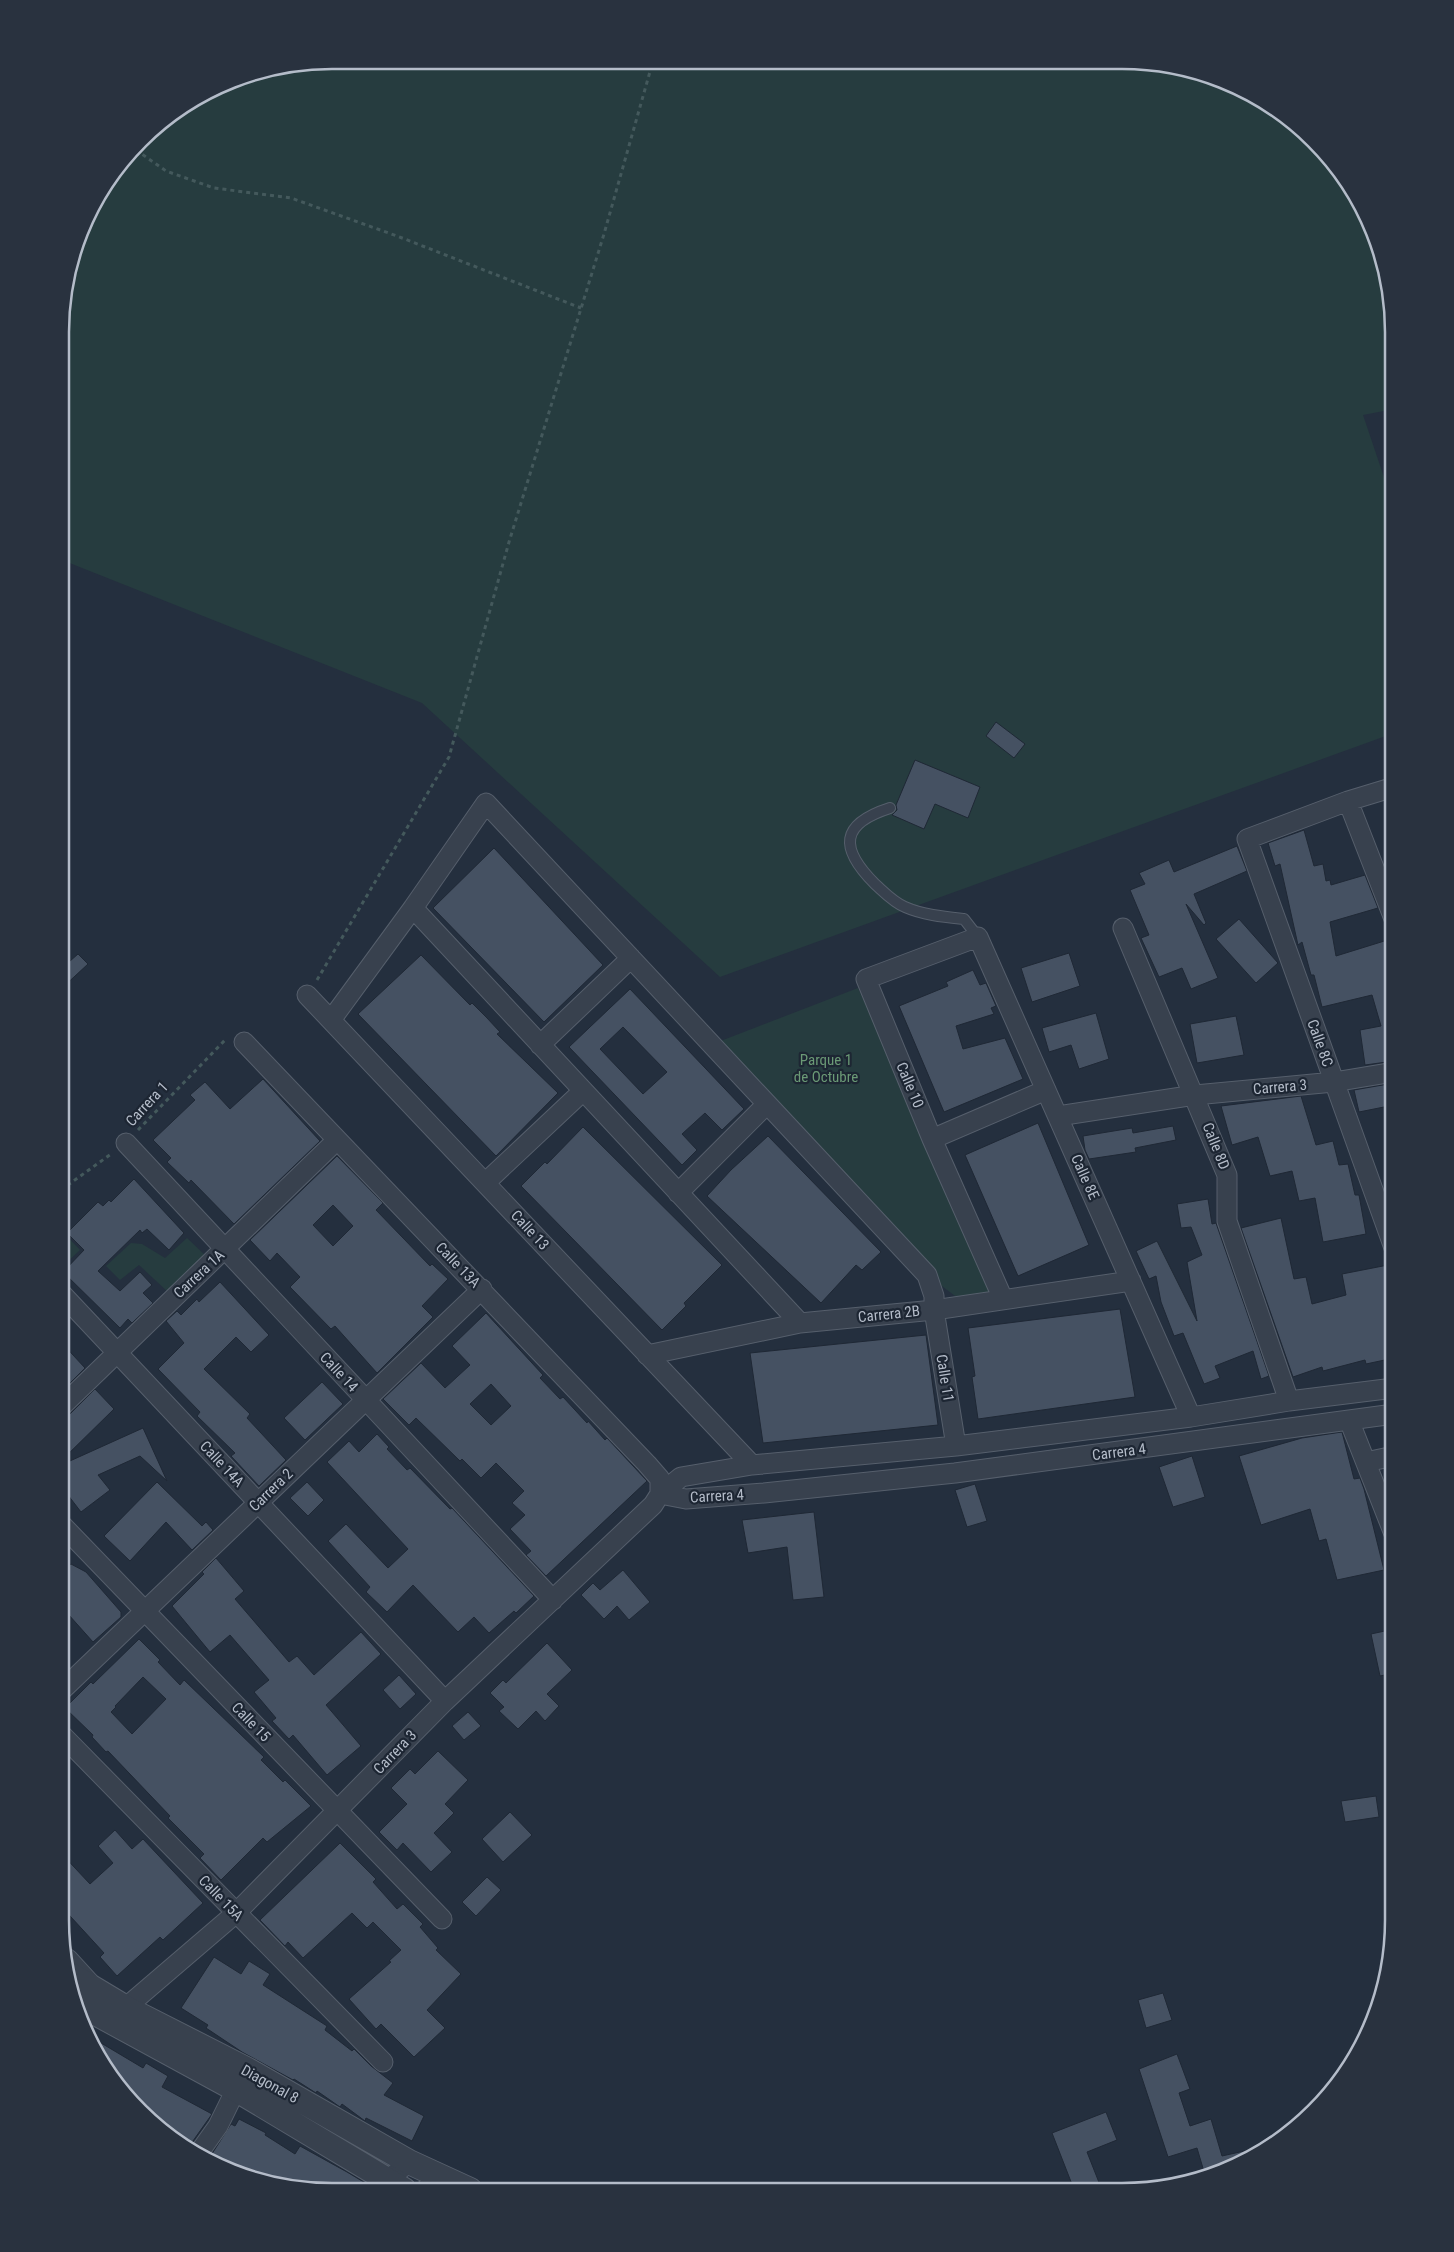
<svg xmlns="http://www.w3.org/2000/svg" width="1454" height="2252" font-family="'Roboto Condensed',sans-serif">
  <rect width="100%" height="100%" fill="#242f3e"/>
  <path fill="#263c3f" d="M332 60 1158 62 1226 81 1288 116 1338 166 1373 228 1394 332V409L1363 415 1394 507V733L720 977 422 703 62 560V297L88 211 152 128 228 81Z
    M858 988 1003 1299 966 1304 927 1275 718 1042Z
    M61 1230 80 1250 61 1268Z
    M187 1238 208 1258 169 1293 139 1265 120 1280 106 1266 131 1243 142 1244 165 1258Z"/>
  <path fill="#455162" stroke="#1f2835" fill-rule="evenodd" d="M996 722 1025 744 1014 758 986 736Z
    M915 760 980 787 968 818 935 804 924 829 892 815 897 810 896 805Z
    M1304 830 1314 866 1323 864 1326 881 1330 880 1331 885 1365 875 1378 908 1330 922 1336 956 1394 938V1061L1365 1065 1360 1030 1381 1026 1372 995 1322 1007 1314 975H1311L1302 942 1298 945 1280 864 1275 866 1268 843Z
    M1237 846 1247 871 1194 894 1206 923 1204 925 1186 904 1218 978 1191 989 1182 968 1159 977 1141 938 1149 935 1130 890 1145 884 1139 873 1169 860 1174 872Z
    M494 848 603 965 544 1022 433 908Z
    M1239 919 1278 963 1256 983 1216 939Z
    M1069 953 1080 986 1032 1002 1021 968Z
    M78 954 88 964 61 989V969Z
    M421 955 470 1005 472 1003 487 1018 500 1032 497 1034 558 1093 496 1156 358 1014Z
    M973 970 980 985 986 983 996 1006 991 1008 994 1014 956 1026 963 1049 1005 1038 1023 1079 944 1112 899 1006 948 986 946 982Z
    M630 989 744 1109 722 1130 705 1113 682 1134 697 1150 682 1165 569 1047ZM623 1027 667 1072 643 1094 600 1049Z
    M1096 1013 1109 1059 1079 1069 1071 1045 1049 1052 1042 1028Z
    M1236 1016 1244 1055 1197 1063 1190 1024Z
    M263 1079 320 1141 234 1224 191 1180 189 1183 167 1162 171 1158 153 1140 195 1100 190 1095 205 1082 230 1109Z
    M1394 1083V1105L1359 1112 1354 1090Z
    M1301 1096 1316 1145 1333 1141 1339 1165 1348 1164 1355 1195H1359L1366 1234 1323 1242 1315 1198 1299 1201 1292 1171 1270 1176 1258 1137 1232 1145 1221 1106Z
    M1038 1123 1089 1245 1018 1276 965 1155Z
    M1173 1126 1176 1140 1135 1148 1136 1152 1089 1159 1085 1150 1083 1136 1132 1128 1133 1133Z
    M583 1127 722 1265 684 1303 686 1306 662 1330 521 1186 545 1162 547 1164Z
    M768 1136 881 1252 862 1270 856 1265 821 1303 707 1196 731 1170Z
    M337 1156 383 1203 376 1210 430 1266 432 1264 448 1279 422 1306 433 1317 377 1373 335 1326 331 1329 290 1287 300 1277 277 1253 270 1261 250 1240ZM333 1205 353 1226 333 1246 313 1225Z
    M134 1179 184 1233 169 1250 147 1229 142 1233 140 1230 98 1271 120 1291 140 1272 152 1285 143 1293 153 1303 132 1323 128 1319 120 1328 63 1272 84 1250 67 1233 98 1202 103 1206 109 1200 111 1202Z
    M1208 1199 1212 1224 1216 1223 1269 1376 1261 1379 1253 1351 1215 1366 1220 1378 1204 1384 1183 1333 1174 1336 1161 1302 1156 1276 1149 1279 1136 1251 1157 1241 1197 1321 1187 1262 1202 1255 1191 1227 1181 1228 1177 1204Z
    M1281 1218 1294 1279 1306 1277 1312 1304 1346 1295 1342 1274 1388 1265 1394 1292V1358L1366 1364 1365 1360 1323 1371 1322 1367 1293 1377 1241 1228Z
    M220 1282 269 1335 251 1352 236 1337 204 1369 250 1414 247 1418 286 1460 259 1486 231 1456 235 1453 197 1416 200 1412 158 1369 184 1343 166 1321 177 1311 181 1315 197 1299 199 1302Z
    M1120 1309 1135 1397 978 1419 972 1377 975 1376 968 1328Z
    M486 1313 543 1375 540 1378 560 1399 563 1397 587 1423 588 1421 605 1440 607 1438 647 1481 546 1576 526 1555 531 1551 510 1529 525 1515 512 1503 524 1491 496 1463 481 1478 462 1459 460 1461 416 1418 409 1425 383 1399 421 1363 445 1388 470 1365 452 1346ZM491 1384 511 1406 491 1425 470 1404Z
    M926 1335 938 1425 763 1443 750 1353Z
    M61 1342 85 1368 61 1392Z
    M322 1382 343 1404 305 1440 284 1418Z
    M95 1389 114 1409 61 1461V1418L69 1415Z
    M143 1428 167 1481 140 1456 98 1475 110 1490 81 1512 61 1486V1465Z
    M1342 1432 1354 1479 1360 1478 1364 1489 1384 1570 1337 1580 1326 1539 1319 1541 1310 1509 1261 1525 1239 1456 1302 1438Z
    M377 1434 389 1447 387 1449 407 1470 410 1468 450 1509 452 1508 534 1596 516 1613 514 1611 489 1633 474 1617 458 1632 413 1585 387 1612 366 1592 370 1587 328 1541 346 1524 388 1568 408 1549 327 1462 349 1441 359 1452Z
    M1192 1456 1205 1497 1173 1507 1159 1467Z
    M157 1482 202 1526 206 1522 213 1530 192 1550 166 1522 130 1561 104 1536Z
    M307 1482 324 1500 308 1516 290 1498Z
    M975 1484 987 1521 967 1527 955 1490Z
    M814 1512 824 1597 793 1600 787 1547 748 1553 742 1520Z
    M216 1558 244 1591 235 1599 289 1662 297 1656 314 1675 361 1632 381 1654 326 1705 361 1746 327 1775 293 1735 289 1739 272 1721 276 1718 254 1692 269 1680 230 1635 210 1652 172 1606 204 1574 202 1572Z
    M71 1564 86 1572 121 1612V1617L93 1642 60 1605V1573Z
    M623 1570 650 1602 629 1620 617 1606 604 1619 581 1595 593 1583 600 1590Z
    M1394 1629V1673L1380 1676 1371 1634Z
    M139 1639 160 1660 158 1662 180 1685 184 1680 264 1757 261 1760 283 1782 285 1780 311 1806 267 1842 263 1838 221 1880 200 1858 204 1854 168 1818 170 1816 108 1751 106 1752 92 1737 93 1735 65 1708 91 1682 93 1684ZM143 1677 166 1699 132 1734 111 1712 116 1707 115 1706Z
    M547 1643 572 1670 547 1694 559 1706 545 1721 536 1711 518 1729 499 1711 504 1707 490 1693 503 1680 506 1683Z
    M399 1675 416 1694 400 1709 383 1690Z
    M468 1712 481 1726 464 1740 452 1726Z
    M438 1751 468 1780 445 1804 454 1813 434 1833 452 1852 431 1872 403 1843 397 1850 379 1832 407 1804 391 1788 410 1769 415 1774Z
    M1376 1796 1379 1817 1345 1822 1341 1801Z
    M510 1812 532 1835 503 1862 482 1839Z
    M115 1830 132 1849 143 1839 203 1903 163 1940 160 1937 117 1976 100 1957 104 1953 60 1905V1852L90 1884 113 1863 98 1846Z
    M340 1843 376 1879 373 1882 397 1909 403 1904 423 1924 420 1927 438 1948 436 1950 461 1974 427 2010 445 2028 414 2057 381 2024 376 2029 349 1999 391 1962 389 1961 401 1950 373 1922 367 1928 352 1913 303 1958 288 1942 285 1946 260 1920Z
    M487 1877 501 1890 476 1916 462 1902Z
    M214 1957 241 1974 249 1961 270 1974 263 1985 327 2026 325 2030 352 2051 354 2049 371 2066 393 2083 384 2095 424 2116 412 2141 366 2118 365 2121 342 2104 340 2107 317 2091 316 2093 294 2079 293 2080 242 2052 206 2028 208 2025 181 2008Z
    M1163 1993 1172 2020 1146 2028 1138 2000Z
    M86 2034 143 2068 146 2063 168 2076 162 2087 212 2114 188 2148 167 2136 116 2086Z
    M1177 2054 1190 2089 1179 2093 1190 2126 1211 2119 1222 2156 1262 2147 1263 2150 1226 2171 1205 2175 1197 2148 1168 2157 1139 2069Z
    M1106 2112 1117 2140 1087 2152 1100 2185 1082 2192H1075L1052 2133Z
    M239 2119 266 2133 265 2135 295 2154 300 2146 347 2172 367 2184 365 2190H297L228 2171 208 2160 231 2124 235 2126Z"/>
  <g fill="none" stroke-linecap="round" stroke-linejoin="round">
    <g stroke="#565f6c" stroke-width="12">
      <path id="service" d="M890 808C840 824 839 848 875 884 884 892 893 902 905 907 923 915 945 917 964 919L978 937"/>
    </g>
    <g stroke="#565f6c" stroke-width="21">
      <path id="minor" d="M1348 801 1394 919
        M413 908 800 1323
        M1123 928 1227 1175V1221L1289 1401
        M307 995 752 1465
        M331 1020 413 908 486 803 927 1275 934 1296V1310L956 1446
        M244 1042 647 1464 660 1479V1494
        M540 1045 631 958
        M1058 1116 1195 1095 1334 1082 1394 1072
        M932 1139 1046 1090
        M126 1143 553 1600
        M485 1183 583 1091
        M678 1193 767 1104
        M1394 1248 1247 839 1348 801 1394 787
        M61 1293 445 1701
        M1003 1299 932 1139 866 979 978 937 1191 1417
        M647 1355 800 1323 934 1310 1131 1281
        M61 1407 337 1140
        M1349 1420 1394 1534
        M1366 1462 1394 1456
        M660 1494 686 1499 764 1493 955 1473 1394 1414
        M61 1524 442 1919
        M60 1692 482 1289
        M60 1733 383 2062
        M68 1959 89 1982
        M117 2015 236 1913 445 1701 653 1505 660 1494 681 1477 752 1465 956 1446 1191 1417 1289 1401 1394 1388
        M198 2154 218 2126 242 2077
        M376 2190 409 2162
        M425 2190 440 2175"/>
    </g>
    <g stroke="#565f6c" stroke-width="26">
      <path id="tertiary" d="M71 1975 126 2008 246 2069 409 2162 470 2190
        M77 2003 237 2090 404 2190"/>
    </g>
    <path stroke="#44595c" stroke-width="3" stroke-dasharray="4 4" stroke-linecap="butt" d="M136 150 166 171 214 188 291 198 397 236 581 308
      M317 980 449 757 509 542 604 234 653 61
      M138 1130 226 1039
      M61 1190 111 1154"/>
    <use href="#service" stroke="#38414e" stroke-width="10"/>
    <use href="#minor" stroke="#38414e" stroke-width="19"/>
    <use href="#tertiary" stroke="#38414e" stroke-width="24"/>
  </g>
  <g text-anchor="middle" dominant-baseline="central" stroke-width="4.5" stroke-linejoin="round" paint-order="stroke">
    <g font-size="15" fill="#b4bcc9" stroke="#1d2633">
      <text transform="translate(1320 1043) rotate(70)">Calle 8C</text>
      <text transform="translate(910 1085) rotate(67)">Calle 10</text>
      <text transform="translate(1280 1087) rotate(-5)">Carrera 3</text>
      <text transform="translate(147 1104) rotate(-47)">Carrera 1</text>
      <text transform="translate(1216 1146) rotate(68)">Calle 8D</text>
      <text transform="translate(1085 1177) rotate(66)">Calle 8E</text>
      <text transform="translate(530 1230) rotate(47)">Calle 13</text>
      <text transform="translate(458 1265) rotate(46)">Calle 13A</text>
      <text transform="translate(199 1274) rotate(-43)">Carrera 1A</text>
      <text transform="translate(889 1314) rotate(-6)">Carrera 2B</text>
      <text transform="translate(339 1372) rotate(47)">Calle 14</text>
      <text transform="translate(945 1378) rotate(81)">Calle 11</text>
      <text transform="translate(1119 1452) rotate(-7)">Carrera 4</text>
      <text transform="translate(222 1464) rotate(47)">Calle 14A</text>
      <text transform="translate(271 1490) rotate(-44)">Carrera 2</text>
      <text transform="translate(717 1496) rotate(-3)">Carrera 4</text>
      <text transform="translate(251 1722) rotate(46)">Calle 15</text>
      <text transform="translate(395 1752) rotate(-46)">Carrera 3</text>
      <text transform="translate(221 1898) rotate(46)">Calle 15A</text>
      <text transform="translate(270 2084) rotate(29)">Diagonal 8</text>
    </g>
    <g font-size="15" fill="#6b9a76" stroke="#1d2633">
      <text x="826" y="1060">Parque 1<tspan x="826" dy="17">de Octubre</tspan></text>
    </g>
  </g>
  <path d="M0 0H1454V2252H0ZM332 69H1122A263 263 0 0 1 1385 332V1920A263 263 0 0 1 1122 2183H332A263 263 0 0 1 69 1920V332A263 263 0 0 1 332 69Z" fill="#29323f" fill-rule="evenodd"/>
  <path fill="none" stroke="#b4bcc9" stroke-width="2.5" d="M332 69H1122A263 263 0 0 1 1385 332V1920A263 263 0 0 1 1122 2183H332A263 263 0 0 1 69 1920V332A263 263 0 0 1 332 69Z"/>
</svg>
